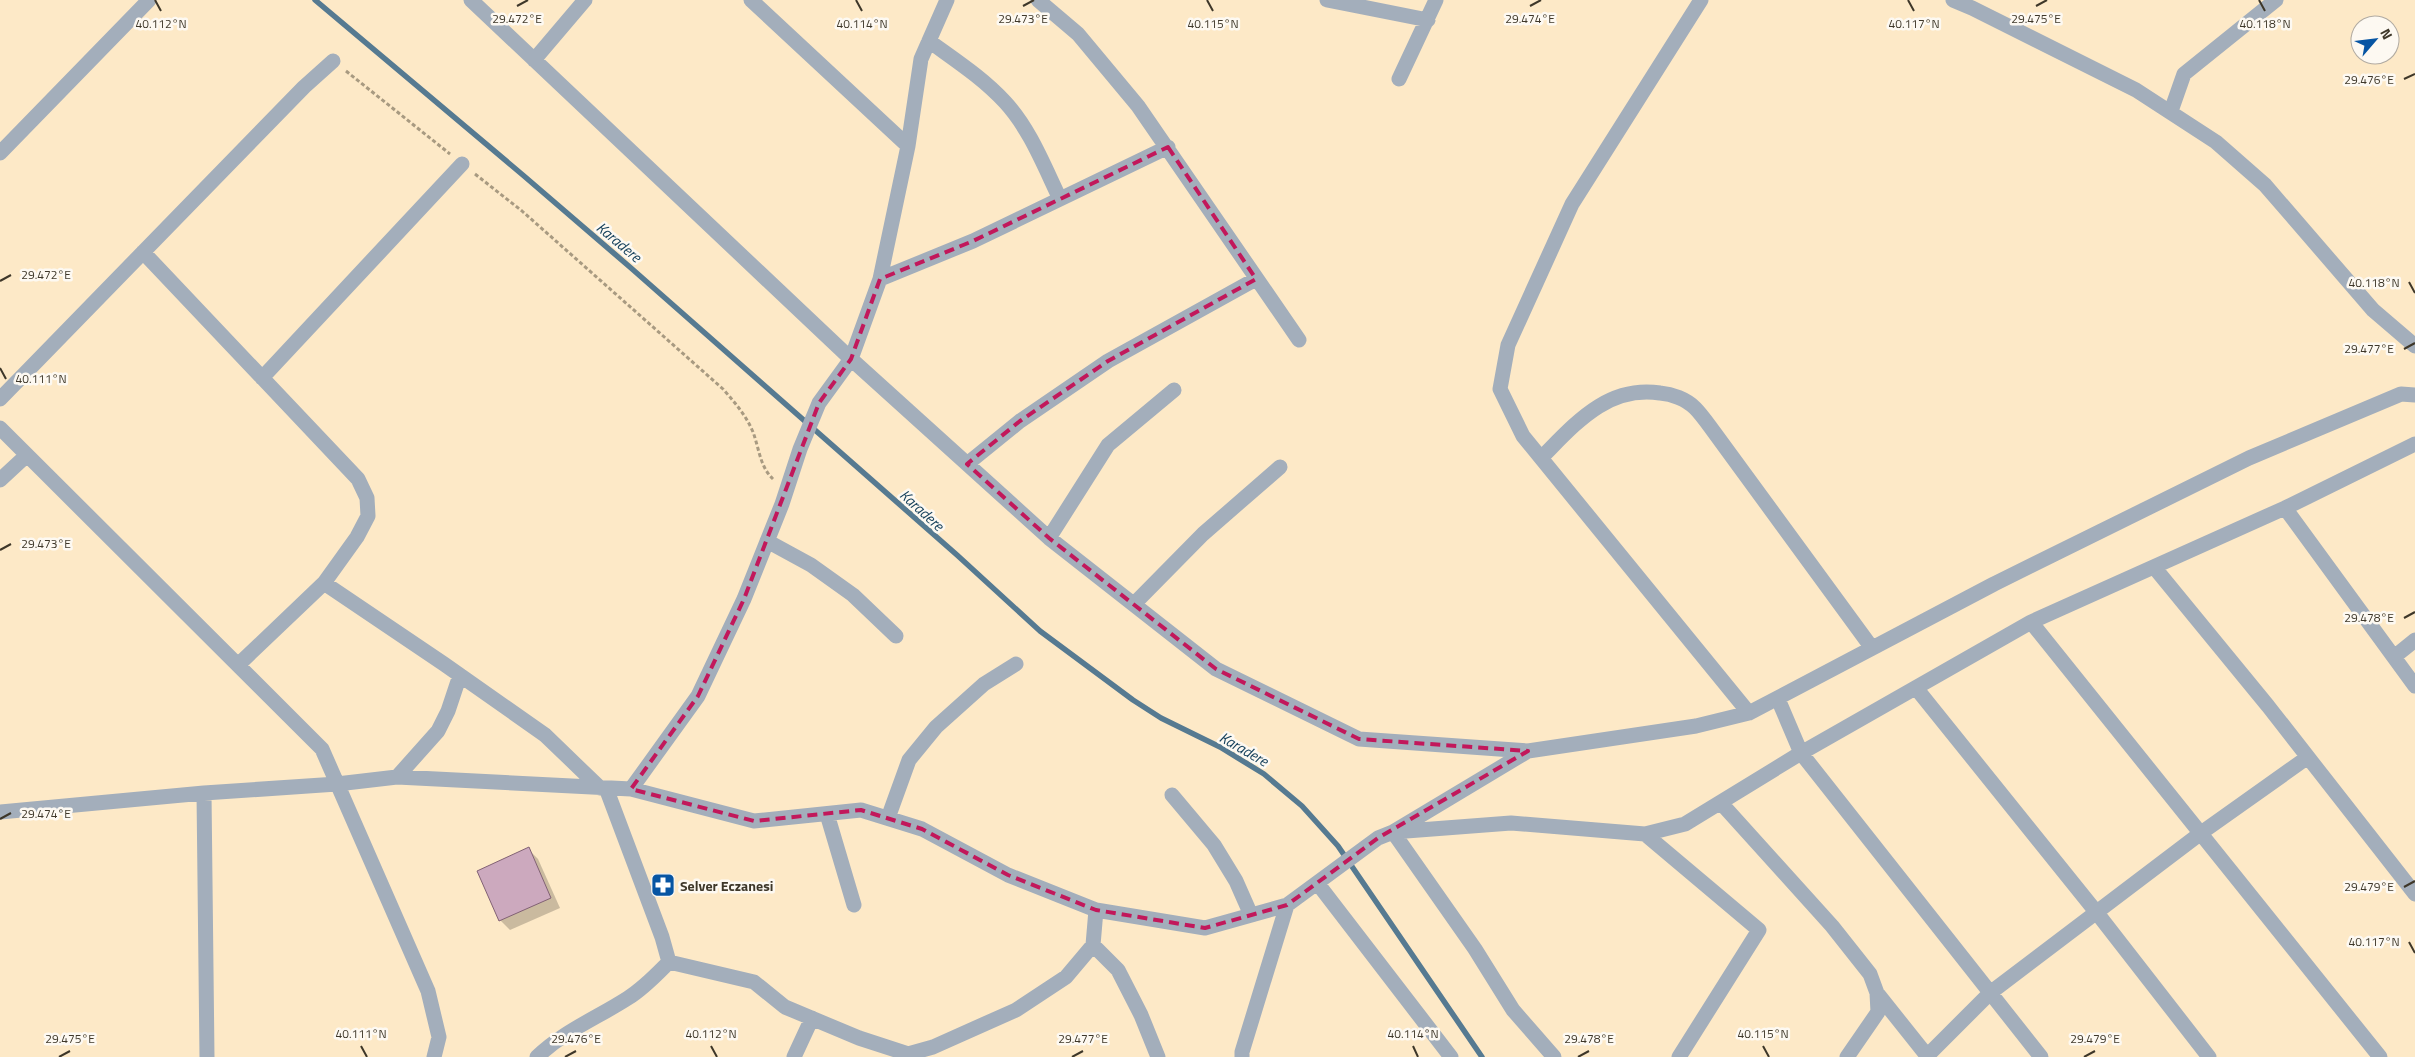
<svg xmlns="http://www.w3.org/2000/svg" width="2415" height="1057" font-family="'Titillium Web',sans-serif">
  <rect width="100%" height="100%" fill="#fde9c7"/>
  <path fill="#0003" d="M528 849 538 859 560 908 510 930 500 920 478 871Z"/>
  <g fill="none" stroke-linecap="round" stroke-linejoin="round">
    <path stroke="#567a91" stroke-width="5.5" d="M315 0 524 176 631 268 957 555 1040 631 1133 700 1161 718 1220 747 1264 774 1302 806 1338 846 1353 868 1482 1057"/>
  </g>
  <path fill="#cca9be" stroke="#816174" d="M529 847 551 898 499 921 477 871Z"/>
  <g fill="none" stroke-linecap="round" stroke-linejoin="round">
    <path stroke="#a89a81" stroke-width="3" stroke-dasharray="4 2.5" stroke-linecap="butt" d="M346 71 450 154
      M475 174 522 211 723 389C735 403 746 415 753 432 759 448 760 467 773 479"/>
    <path stroke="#a3aebb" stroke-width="15" d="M471 0 851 359 1049 538 1216 669 1359 739 1528 751
      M751 0 908 146
      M1038 0 1078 34 1138 106 1299 340
      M1327 0 1428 20
      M1701 0 1572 204 1508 345 1500 389 1523 436 1749 713
      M1953 0 1972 8 2136 90 2216 142 2265 185 2373 310 2415 346
      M929 41C955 60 983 78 1005 102 1030 129 1044 166 1060 199
      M534 60 585 0
      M1399 79 1436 0
      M2171 111 2184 74 2276 0
      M0 153 149 0
      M143 252 358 479 367 498 368 516 357 537 324 583 238 665
      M880 279 973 241 1168 147
      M262 378 462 164
      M0 399 304 87 333 61
      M0 428 322 749 428 991 439 1037 434 1057
      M1541 458C1575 424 1607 385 1660 393 1672 394 1686 399 1695 408 1702 415 1708 424 1714 432L1872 648
      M967 464 1020 421 1108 361 1256 279
      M0 480 27 455
      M2285 508 2415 686
      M1049 538 1108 445 1174 390
      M767 541 811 565 853 595 896 636
      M2154 567 2268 706 2415 894
      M324 583 444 664 545 735 600 788
      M1134 604 1203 534 1280 467
      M2031 622 2380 1057
      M2394 657 2415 640
      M1916 688 2097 913 2209 1057
      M1778 699 1801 753 2041 1057
      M397 777 438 731 448 711 460 675
      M631 789 698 696 744 599 782 504 800 449 819 403 851 359 880 279 908 146 921 59 947 0
      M204 793 207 1057
      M1172 795 1214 845 1236 881 1251 915
      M1721 803 1832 926 1870 974 1877 993 1878 1012 1847 1057
      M0 812 204 793 337 784 397 777 631 789 754 821 861 810 922 829 1008 875 1096 910 1205 928 1287 905 1378 838 1393 832 1528 751 1696 726 1749 713 1994 584 2249 458 2401 394 2415 395
      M827 814 854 905
      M888 818 909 760 936 727 984 684 1016 664
      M1645 834 1759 930 1679 1057
      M1318 884 1451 1057
      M1093 945 1118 970 1141 1015 1158 1057
      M669 962 754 982 785 1007 859 1038 908 1054 933 1047 1016 1010 1066 977 1093 945 1096 910
      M1877 993 1928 1057
      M1927 1056 1990 993 2201 833 2308 757
      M537 1057C564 1031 597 1018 628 998 644 988 656 975 669 962L662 937 606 788
      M794 1057 812 1018
      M1242 1057V1052L1287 905
      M1554 1057 1513 1010 1475 949 1393 832 1511 823 1645 834 1685 824 1801 753 2031 622 2285 508 2415 444"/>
  </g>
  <path fill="none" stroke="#c2185b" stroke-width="4" stroke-dasharray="10 6" stroke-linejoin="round" d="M1168 147 1256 279 1108 361 1020 421 967 464 1049 538 1216 669 1359 739 1528 751 1378 838 1287 905 1205 928 1096 910 1008 875 922 829 861 810 754 821 631 789 698 696 744 599 819 403 851 359 880 279 973 241Z"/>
  <path fill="none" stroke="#3e3729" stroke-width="2" d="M155 0 161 11M856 0 862 11M1207 0 1213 11M1908 0 1914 11M2259 0 2265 11M517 6 528 0M1023 6 1034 0M1530 6 1541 0M2036 6 2047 0M2404 79 2415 74M0 281 11 275M2409 282 2415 293M2404 349 2415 343M0 368 6 379M0 550 11 544M2404 618 2415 612M0 819 11 813M2404 887 2415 881M2409 942 2415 953M361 1046 367 1057M711 1046 717 1057M1413 1046 1418 1057M1763 1046 1769 1057M59 1057 70 1051M565 1057 576 1051M1072 1057 1083 1051M1578 1057 1589 1051M2084 1057 2095 1051"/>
  <defs>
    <g id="pharmacy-square" transform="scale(1.25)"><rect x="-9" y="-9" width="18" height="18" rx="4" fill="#0755a3" stroke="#fdf9f2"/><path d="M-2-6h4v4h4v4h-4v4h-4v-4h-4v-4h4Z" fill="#fff"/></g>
  </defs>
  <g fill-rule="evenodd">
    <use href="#pharmacy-square" x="663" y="885"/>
  </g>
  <g text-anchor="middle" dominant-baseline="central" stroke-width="5" stroke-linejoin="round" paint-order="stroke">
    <g font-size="14" font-weight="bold" fill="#3e3729" stroke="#fdf9f2" text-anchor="start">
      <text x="680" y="885">Selver Eczanesi</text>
    </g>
    <g font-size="15" font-style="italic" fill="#15405b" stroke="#fdf9f2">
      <text transform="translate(619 242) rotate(40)">Karadere</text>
      <text transform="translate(922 510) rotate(42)">Karadere</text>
      <text transform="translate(1244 749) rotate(30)">Karadere</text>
    </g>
  </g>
  <g font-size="12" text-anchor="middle" fill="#3e3729" stroke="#fdf9f2" stroke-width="5" stroke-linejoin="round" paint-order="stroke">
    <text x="517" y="23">29.472°E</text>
    <text x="1023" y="23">29.473°E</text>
    <text x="1530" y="23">29.474°E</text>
    <text x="2036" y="23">29.475°E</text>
    <text x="161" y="28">40.112°N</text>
    <text x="862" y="28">40.114°N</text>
    <text x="1213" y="28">40.115°N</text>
    <text x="1914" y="28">40.117°N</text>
    <text x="2265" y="28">40.118°N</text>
    <text x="2369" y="84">29.476°E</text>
    <text x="46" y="279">29.472°E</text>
    <text x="2374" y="287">40.118°N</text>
    <text x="2369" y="353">29.477°E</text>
    <text x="41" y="383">40.111°N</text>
    <text x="46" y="548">29.473°E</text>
    <text x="2369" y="622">29.478°E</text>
    <text x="46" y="818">29.474°E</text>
    <text x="2369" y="891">29.479°E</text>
    <text x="2374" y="946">40.117°N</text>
    <text x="361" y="1038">40.111°N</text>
    <text x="711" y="1038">40.112°N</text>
    <text x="1413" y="1038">40.114°N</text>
    <text x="1763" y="1038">40.115°N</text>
    <text x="70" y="1043">29.475°E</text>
    <text x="576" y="1043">29.476°E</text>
    <text x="1083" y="1043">29.477°E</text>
    <text x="1589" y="1043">29.478°E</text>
    <text x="2095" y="1043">29.479°E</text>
  </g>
  <g transform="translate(2375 40) rotate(62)"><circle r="24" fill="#fdf9f2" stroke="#b1aba2"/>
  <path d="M0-4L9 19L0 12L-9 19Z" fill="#0755a3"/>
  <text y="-8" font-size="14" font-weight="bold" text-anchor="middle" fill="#3e3729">N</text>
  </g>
</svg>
